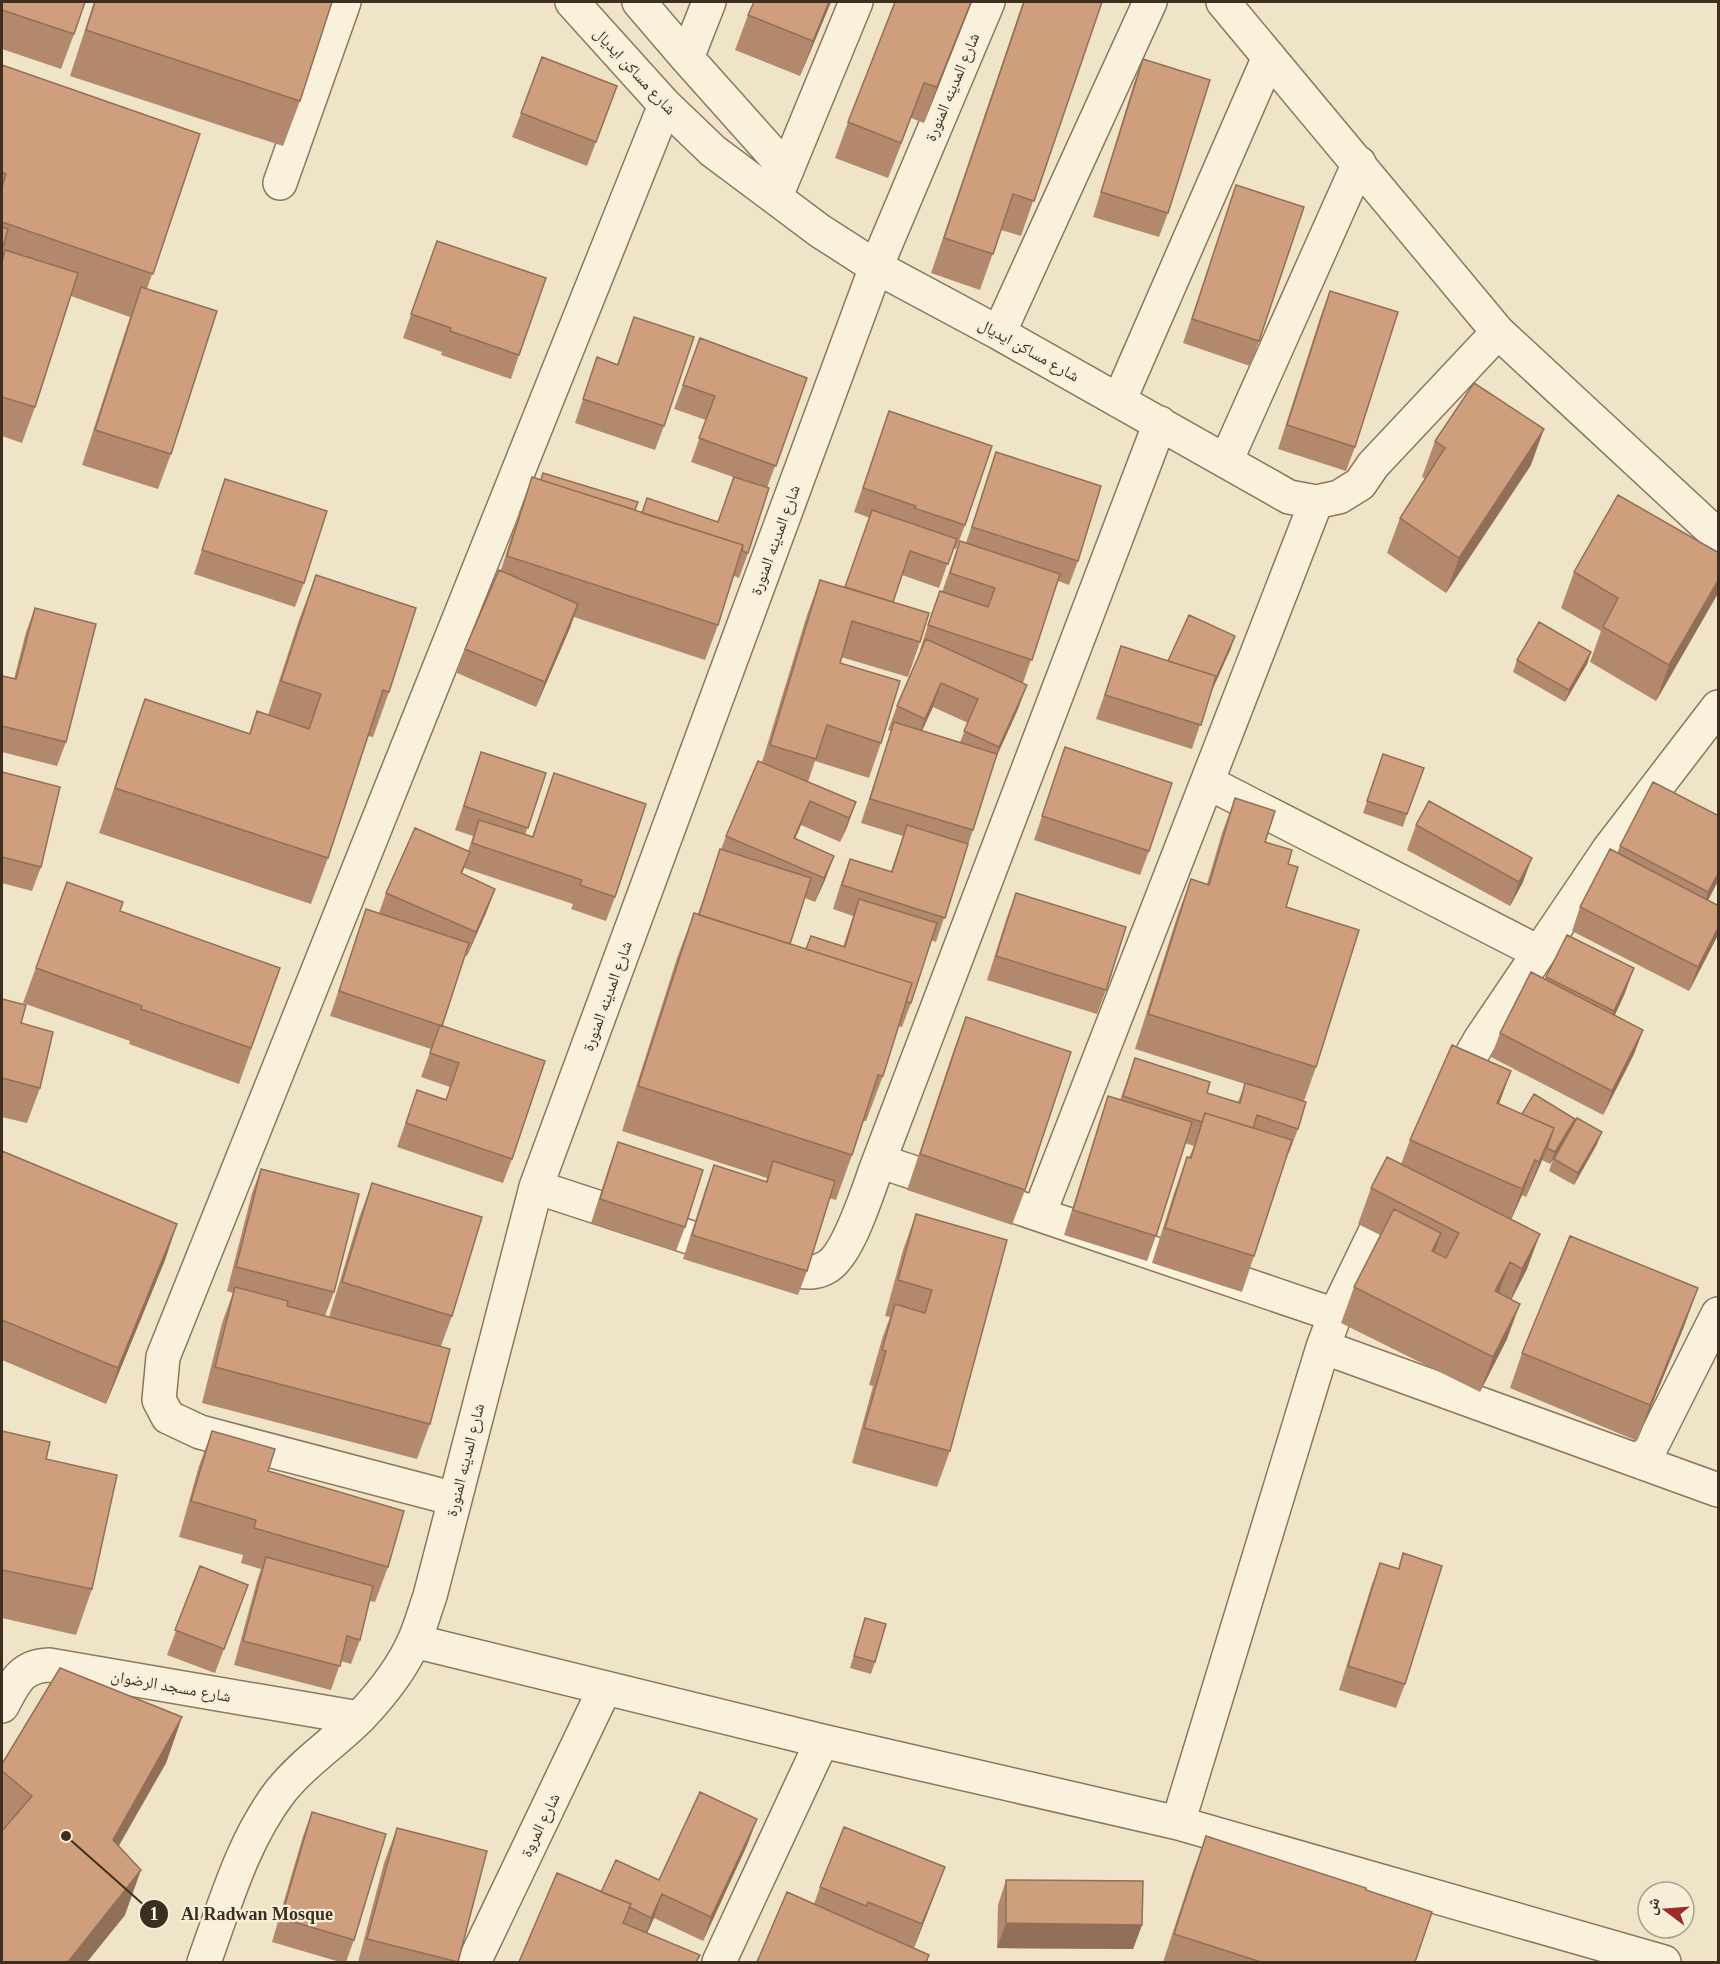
<svg xmlns="http://www.w3.org/2000/svg" width="1720" height="1964" font-family="'Times New Roman','Noto Naskh Arabic',serif">
  <rect width="100%" height="100%" fill="#f0e4c8"/>
  <g fill="none" stroke-linecap="round" stroke-linejoin="round">
    <g stroke="#8d765c" stroke-width="36">
      <path id="minor" d="M572 2 665 105 713 151 820 231 876 267 999 333 1289 497 1316 502 1339 497 1360 484 1373 465 1498 332
        M639 2 687 58 787 170
        M1223 2 1498 332 1718 536
        M687 58 709 2
        M280 183 344 2
        M779 189 856 2
        M999 333 1150 2
        M1119 401 1269 57
        M1226 461 1359 163
        M1207 782 1538 952
        M1450 1093 1480 1040 1609 849 1718 707
        M879 1161 954 1186
        M536 1187 793 1271C804 1272 814 1274 825 1268 849 1257 869 1186 879 1161L1160 423
        M1017 1207 1335 1315
        M1039 1214 1316 502
        M1323 1347 1718 1490
        M1643 1463 1718 1314
        M455 1499 200 1432 168 1417 159 1400 163 1357 665 105
        M414 1641 822 1741 1178 1823 1664 1962
        M2 1706C14 1684 20 1666 49 1665L359 1718
        M1178 1823 1323 1347 1335 1315 1394 1193
        M204 1962C225 1905 242 1842 280 1792 303 1763 334 1743 360 1717 381 1695 403 1667 415 1639 421 1625 425 1610 430 1596L536 1187 876 267 988 2
        M474 1962 605 1688
        M719 1962 822 1741"/>
    </g>
    <use href="#minor" stroke="#faf1dc" stroke-width="33"/>
  </g>
  <path fill="#b2896c" fill-rule="evenodd" d="M2 2 74 34 61 69 2 49Z
    M94 2H332L300 101 283 146 70 76Z
    M831 2 800 76 735 50 748 15Z
    M972 2 924 123 911 118 888 178 835 158 848 122Z
    M1023 2H1102L1021 236 1001 230 980 290 931 273Z
    M542 57 617 86 587 166 512 137Z
    M1143 59 1168 213 1159 237 1093 217 1134 83Z
    M2 65 200 134 147 289 171 454 158 489 82 465 130 317 71 296 35 407 22 443 2 436Z
    M1236 185 1259 341 1250 366 1183 343Z
    M428 265 519 355 511 379 441 355 442 352 403 338Z
    M1330 291 1355 447 1346 471 1278 449 1321 315Z
    M634 317 664 426 655 450 575 423 597 357 617 364Z
    M700 338 807 378 767 488 748 553 739 578 734 576 718 625 705 660 574 617 536 707 457 673 465 649 501 570 519 512 532 477 541 480 543 473 641 512 718 522 733 477 691 462 706 420 674 409Z
    M889 411 965 525 956 549 953 548 939 588 902 575 893 602 920 642 908 677 841 657 840 663 881 743 869 778 815 761 808 782 856 802 847 827 840 842 801 825 795 839 834 856 825 880 815 902 805 898 790 944 806 949 843 947 853 916 833 909 841 883 850 859 891 871 903 836 861 823 891 731 888 730 897 706 921 650H920L931 615 940 591 942 592 960 541 966 543 996 452 1078 561 1069 585 1058 581 1023 683 1018 709 995 760 973 830 936 942 931 940 911 1003 902 1027 898 1026 883 1076 866 1121H863L852 1155 836 1200 829 1198 807 1271 798 1295 683 1259 705 1190 714 1165 766 1182 767 1178 622 1131 677 958 694 913 698 914 712 873 726 836 762 762 807 615 820 580 845 587 870 518 854 512ZM933 707 968 723 960 742 922 731Z
    M1435 441 1531 465 1446 593 1387 553 1400 518 1425 479 1422 477Z
    M225 479 304 583 295 607 194 574Z
    M1719 553V590L1717 595 1656 701 1590 662 1601 631 1561 608 1574 572Z
    M316 575 389 692 373 737 368 736 328 858 311 904 99 833 129 744 145 699 249 734 257 711 268 715 299 620Z
    M35 608 66 742 57 766 2 752V675L14 679 26 632Z
    M1121 646 1168 661 1231 648 1211 692 1192 749 1096 719Z
    M1591 652 1587 664 1565 702 1513 672 1517 660Z
    M1065 747 1149 851 1140 875 1034 840Z
    M481 752 546 773 525 835 532 837 554 773 615 897 606 921 571 909 573 904 464 868 462 874 495 889 486 913 467 956 465 955 442 1026 512 1159 503 1183 397 1147 417 1090 446 1099 450 1087 421 1077 431 1049 330 1016 366 909 379 913 386 893 468 851 473 836 455 830Z
    M1383 754 1407 814 1403 827 1363 813Z
    M2 772 41 867 32 891 2 883Z
    M1235 798 1265 842 1288 864 1286 907 1316 1067 1304 1101 1298 1129 1289 1153H1288L1254 1256 1242 1292 1152 1263 1174 1193 1187 1157 1189 1158 1194 1146 1185 1143 1156 1236 1147 1261 1064 1235 1100 1120 1108 1096 1120 1100 1135 1058 1207 1093 1238 1102 1245 1084 1135 1049 1178 914 1191 879 1207 884 1222 833Z
    M1719 816V879L1708 900 1719 906V933L1689 991 1572 931 1580 907 1617 853 1620 846Z
    M1416 825 1523 882 1510 906 1407 850Z
    M67 882 120 911 280 968 239 1084 129 1044 130 1041 23 1003Z
    M1016 893 1106 990 1097 1014 987 980 1007 917Z
    M1567 935 1625 993 1615 1015 1643 1030 1634 1054 1603 1115 1491 1057 1500 1033 1545 979Z
    M2 999 21 1023 40 1088 27 1123 2 1117Z
    M966 1017 1025 1190 1012 1225 907 1190 953 1052Z
    M1511 1071 1499 1104 1522 1114 1572 1126 1597 1144 1574 1185 1549 1171 1553 1159 1550 1164 1542 1160 1526 1197 1522 1195 1511 1220 1527 1269 1511 1300 1507 1339 1480 1392 1341 1323 1354 1287 1380 1235 1358 1224 1371 1188 1401 1164 1410 1140Z
    M618 1142 685 1227 676 1251 591 1223 609 1167Z
    M2 1151 177 1224 165 1260 106 1404 2 1360Z
    M261 1169 334 1292 325 1316 329 1317 359 1218 372 1183 452 1316 441 1346 430 1424 417 1459 202 1403 222 1323 233 1293 227 1291 252 1193Z
    M916 1214 1007 1240 950 1451 937 1487 852 1463 873 1386 869 1385 882 1339 890 1317 885 1316 903 1250Z
    M1685 1324 1637 1441 1510 1388 1522 1353Z
    M2 1431 46 1459 92 1589 76 1635 2 1618Z
    M212 1431 268 1471 388 1567 375 1602 370 1601 360 1640 351 1664 341 1661 331 1690 234 1665 257 1581 261 1569 241 1563 243 1555 179 1537 199 1466Z
    M1403 1553 1405 1684 1396 1708 1339 1690 1371 1587 1380 1563 1398 1569Z
    M200 1566 248 1585 215 1673 167 1655Z
    M865 1618 875 1662 871 1674 850 1668Z
    M182 1717 166 1763 118 1846 125 1915 87 1962H2V1764Z
    M312 1812 354 1940 346 1962H340L272 1942 303 1836Z
    M397 1828 458 1962H358L384 1863Z
    M1206 1836 1366 1890 1415 1962H1163L1193 1871Z
    M748 1843 703 1941 654 1918 647 1933 519 1962 601 1892 659 1880Z
    M945 1867 914 1948 929 1955 927 1962H757L814 1904 820 1887Z
    M1006 1880 1142 1925 1133 1949 997 1948 998 1905Z"/>
  <path fill="#916f58" d="M829 2H831L800 76 813 41Z
    M971 2H972L924 123 937 87Z
    M924 83 911 118 888 178 901 143Z
    M1544 429 1531 465 1446 593 1459 558Z
    M1719 579V590L1717 595 1656 701 1669 665Z
    M578 604 570 628 536 707 545 682Z
    M1235 636 1231 648 1210 695 1214 683Z
    M1591 652 1587 664 1565 702 1569 690Z
    M941 683 933 707 916 743 925 719Z
    M1027 685 1018 709 990 771 999 747Z
    M810 801 801 825 785 862 794 838Z
    M856 802 847 827 840 842 849 818Z
    M834 856 825 880 815 902 824 878Z
    M1532 858 1523 882 1510 906 1519 882Z
    M1719 872V879L1700 916 1708 892Z
    M495 889 486 913 467 956 476 932Z
    M1719 926V933L1689 991 1698 967Z
    M1634 968 1625 993 1605 1035 1614 1011Z
    M1643 1030 1634 1054 1603 1115 1612 1091Z
    M1511 1071 1498 1106 1497 1103Z
    M1575 1119 1571 1131 1550 1164 1555 1152Z
    M1554 1128 1541 1163 1526 1197 1539 1162Z
    M1602 1132 1597 1144 1574 1185 1578 1173Z
    M1535 1160 1522 1195 1509 1224 1522 1189Z
    M177 1224 165 1260 106 1404 118 1368Z
    M1441 1233 1429 1268 1432 1251Z
    M1540 1234 1527 1269 1509 1304 1522 1269Z
    M1510 1262 1497 1298 1495 1291Z
    M1698 1288 1685 1324 1637 1441 1650 1405Z
    M1520 1304 1507 1339 1480 1392 1493 1357Z
    M182 1717 166 1763 96 1886 113 1840Z
    M757 1819 748 1843 703 1941 711 1917Z
    M945 1867 936 1891 914 1948 922 1924Z
    M141 1870 125 1915 87 1962H68Z
    M662 1894 654 1918 643 1942 651 1918Z
    M1006 1923 1142 1925 1133 1949 997 1948Z"/>
  <path fill="#cf9f7d" stroke="#916f58" stroke-width="1.5" d="M2 2H85L74 34 2 10Z
    M95 2H332L300 101 86 30Z
    M754 2H829L813 41 748 15Z
    M895 2H971L937 87 924 83 901 143 848 122Z
    M1024 2H1102L1034 201 1013 194 993 254 944 238Z
    M542 57 617 86 596 142 521 113Z
    M1143 59 1210 80 1168 213 1101 192Z
    M2 65 200 134 153 274 2 222V187L6 174 2 172Z
    M1236 185 1304 207 1259 341 1192 319Z
    M2 227 8 229 2 250Z
    M437 241 546 278 519 355 450 331 451 328 411 314Z
    M5 250 78 273 35 407 2 397V262Z
    M141 287 217 311 171 454 95 430Z
    M1330 291 1398 312 1355 447 1287 425Z
    M634 317 694 337 664 426 583 399 597 357 618 365Z
    M700 338 807 378 776 466 699 438 715 396 683 385Z
    M1474 383 1544 429 1459 558 1400 518 1445 448 1435 441Z
    M889 411 992 446 965 525 914 508 916 506 863 488Z
    M996 452 1101 486 1078 561 972 527Z
    M543 473 638 502 635 510 541 480Z
    M532 477 743 545 718 625 507 556Z
    M734 477 769 488 748 553 742 551 743 545 642 513 647 498 718 522Z
    M225 479 327 511 304 583 202 550Z
    M1618 495 1719 553V579L1669 665 1603 627 1618 598 1574 572Z
    M872 510 957 539 948 564 910 551 893 602 845 587Z
    M960 541 1060 574 1032 660 928 625 940 591 988 607 995 588 950 573Z
    M499 570 578 604 545 682 465 649Z
    M316 575 416 608 389 692 383 690 328 858 115 788 145 699 250 734 257 711 309 729 321 694 281 681Z
    M820 580 929 613 920 642 852 621 840 663 900 681 881 743 827 725 816 759 770 745Z
    M35 608 96 624 66 742 2 726V676L16 679Z
    M1189 615 1235 636 1214 683 1216 676 1168 661Z
    M1539 622 1591 652 1569 690 1517 660Z
    M926 639 1027 685 999 747 964 731 978 699 941 683 925 719 897 706Z
    M1121 646 1216 676 1201 725 1105 695Z
    M894 722 997 754 973 830 870 799Z
    M1065 747 1172 783 1149 851 1042 816Z
    M481 752 546 773 528 828 464 806Z
    M1383 754 1424 768 1407 814 1367 801Z
    M758 761 856 802 849 818 810 801 794 838 834 856 824 878 726 836Z
    M2 772 60 787 41 867 2 857Z
    M554 773 646 804 615 897 580 885 582 880 472 843 479 820 533 837Z
    M1653 782 1719 816V872L1708 892 1620 846Z
    M1235 798 1275 811 1265 842 1292 850 1288 864 1298 867 1286 907 1359 930 1316 1067 1148 1014 1191 879 1209 885Z
    M1429 801 1532 858 1519 882 1416 825Z
    M907 825 968 844 945 918 842 885 850 859 892 872Z
    M415 828 470 852 461 873 495 889 476 932 386 893Z
    M720 849 811 878 790 944 699 915Z
    M1610 849 1719 906V926L1698 967 1580 907Z
    M67 882 123 902 120 911 280 968 251 1048 141 1009 142 1006 36 968Z
    M1016 893 1126 927 1106 990 996 956Z
    M859 899 937 923 911 1003 906 1002 912 983 806 949 811 936 845 947Z
    M366 909 469 943 442 1026 339 991Z
    M694 913 912 983 883 1076 878 1075 852 1155 638 1086Z
    M1567 935 1634 968 1614 1011 1546 977Z
    M1531 972 1643 1030 1612 1091 1500 1033Z
    M2 999 26 1005 21 1023 53 1032 40 1088 2 1078Z
    M966 1017 1071 1052 1025 1190 920 1154Z
    M440 1025 545 1061 512 1159 406 1123 417 1090 446 1100 459 1063 430 1053Z
    M1452 1045 1511 1071 1497 1103 1554 1128 1539 1162 1535 1160 1522 1189 1410 1140Z
    M1135 1058 1210 1082 1207 1093 1240 1103 1245 1083 1306 1102 1298 1129 1257 1115 1253 1128 1205 1113 1202 1122 1123 1096Z
    M1534 1094 1575 1119 1555 1152 1547 1148 1554 1128 1522 1114Z
    M1108 1096 1192 1122 1156 1236 1073 1210Z
    M1205 1113 1292 1140 1254 1256 1165 1228 1187 1157 1191 1158Z
    M1577 1118 1602 1132 1578 1173 1554 1159Z
    M618 1142 703 1170 685 1227 600 1199Z
    M2 1151 177 1224 118 1368 2 1320Z
    M1387 1157 1540 1234 1522 1269 1510 1262 1495 1291 1520 1304 1493 1357 1354 1287 1394 1209 1441 1233 1432 1251 1446 1258 1459 1233 1371 1188Z
    M773 1161 835 1181 807 1271 692 1235 714 1165 767 1182Z
    M261 1169 359 1194 334 1292 236 1267Z
    M372 1183 482 1217 452 1316 342 1282Z
    M916 1214 1007 1240 950 1451 864 1428 886 1351 882 1350 895 1304 925 1313 932 1290 898 1280Z
    M1570 1236 1698 1288 1650 1405 1522 1353Z
    M235 1287 288 1301 287 1306 450 1349 430 1424 215 1367Z
    M2 1431 50 1442 46 1459 117 1475 92 1589 2 1570Z
    M212 1431 275 1449 268 1471 404 1511 388 1567 254 1528 256 1520 191 1501Z
    M1403 1553 1442 1566 1405 1684 1348 1666 1380 1563 1399 1569Z
    M266 1557 373 1586 360 1640 347 1636 340 1666 243 1641Z
    M200 1566 248 1585 224 1649 175 1630Z
    M865 1618 886 1624 875 1662 854 1656Z
    M60 1668 182 1717 113 1840 141 1870 68 1962H2V1831L32 1796 2 1771V1764Z
    M700 1792 757 1819 711 1917 662 1894 651 1918 629 1907 631 1904 601 1892 616 1860 659 1880Z
    M312 1812 386 1834 354 1940 281 1918Z
    M844 1827 945 1867 922 1924 868 1902 866 1906 820 1887Z
    M397 1828 487 1851 458 1962 367 1939Z
    M1206 1836 1366 1888V1890L1432 1912 1415 1962H1261L1174 1934Z
    M557 1873 631 1904 623 1923 700 1955 696 1962H519Z
    M1006 1880 1143 1881 1142 1925 1006 1923Z
    M787 1892 929 1955 926 1962H757Z"/>
  <g text-anchor="middle" dominant-baseline="central" stroke-width="4.5" stroke-linejoin="round" paint-order="stroke">
    <g font-size="16" fill="#3d2e20" stroke="#f7eed8">
      <text transform="translate(635 71) rotate(47)">شارع مساكن ايديال</text>
      <text transform="translate(952 87) rotate(-67)">شارع المدينه المنورة</text>
      <text transform="translate(1029 350) rotate(29)">شارع مساكن ايديال</text>
      <text transform="translate(775 540) rotate(-70)">شارع المدينه المنورة</text>
      <text transform="translate(607 996) rotate(-70)">شارع المدينه المنورة</text>
      <text transform="translate(465 1460) rotate(-76)">شارع المدينه المنورة</text>
      <text transform="translate(171 1686) rotate(10)">شارع مسجد الرضوان</text>
      <text transform="translate(540 1825) rotate(-64)">شارع المروة</text>
    </g>
  </g>
  <path fill="none" stroke="#3d2e20" stroke-width="2" d="M66 1836L154 1914"/>
  <g fill="#3d2e20" stroke="#f7eed8" stroke-width="2">
    <circle cx="66" cy="1836" r="6"/>
    <circle cx="154" cy="1914" r="15"/>
  </g>
  <g font-size="18" text-anchor="middle" font-weight="bold" fill="#fff">
    <text x="154" y="1920">1</text>
  </g>
  <g font-size="18" text-anchor="middle" font-weight="bold" fill="#3d2e20" stroke="#f7eed8" stroke-width="4.5" stroke-linejoin="round" paint-order="stroke">
    <text x="257" y="1920">Al Radwan Mosque</text>
  </g>
  <rect width="1720" height="1964" fill="none" stroke="#3d2e20" stroke-width="6"/>
  <g transform="translate(1666 1910) rotate(286)"><circle r="28" fill="#f7eed8" stroke="#ada18e" stroke-width="1.5"/>
  <path d="M0-4.5L10 22L0 15L-10 22Z" fill="#9e2a2b"/>
  <text y="-9" font-size="16" font-weight="bold" text-anchor="middle" fill="#3d2e20">ش</text>
  </g>
</svg>
